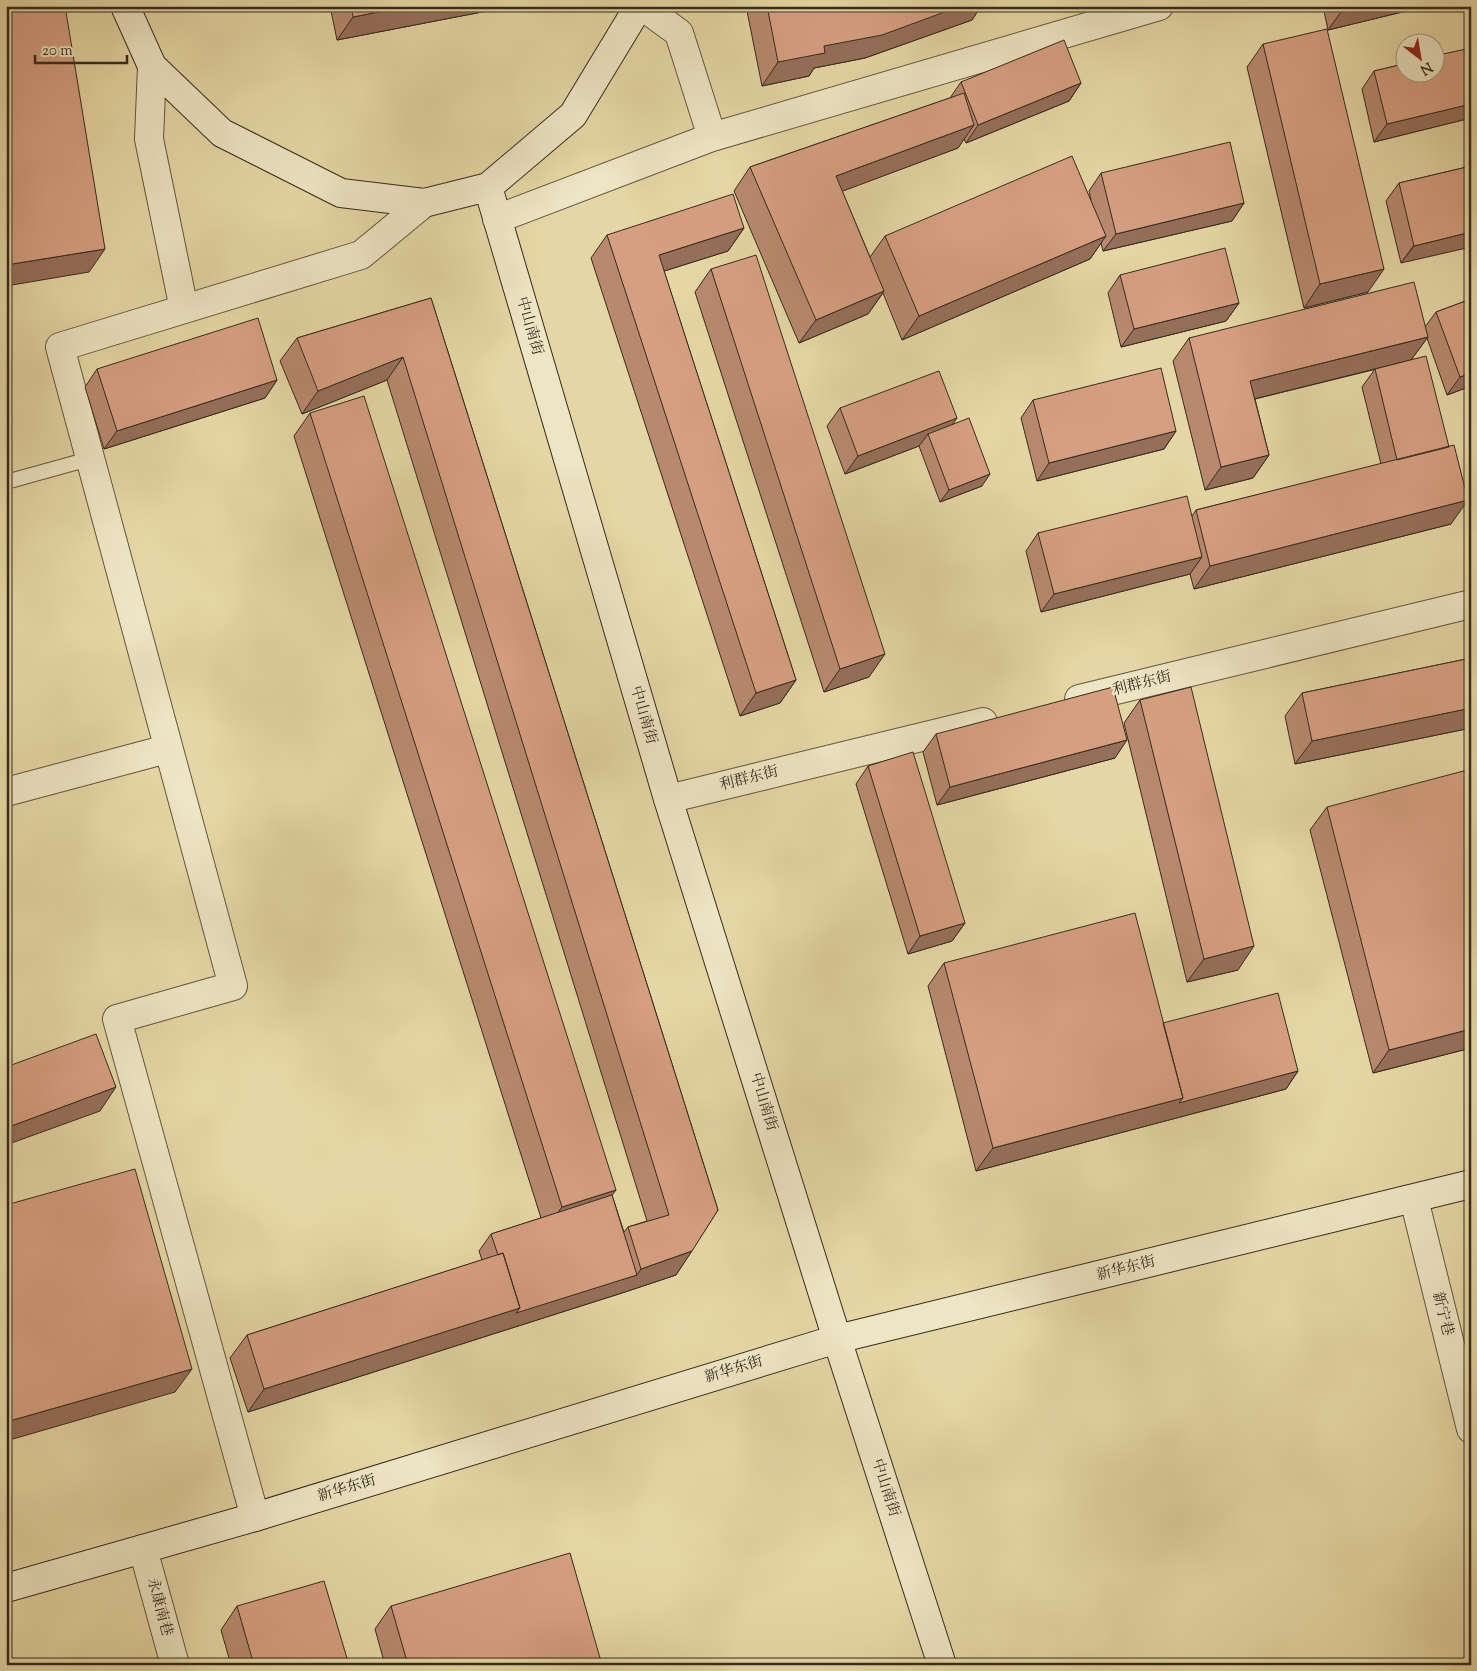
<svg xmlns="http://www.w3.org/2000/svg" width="1477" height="1671" font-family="'Sorts Mill Goudy','Noto Serif SC',serif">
  <rect width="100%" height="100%" fill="#e5d7a5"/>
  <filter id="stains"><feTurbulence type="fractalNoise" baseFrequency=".004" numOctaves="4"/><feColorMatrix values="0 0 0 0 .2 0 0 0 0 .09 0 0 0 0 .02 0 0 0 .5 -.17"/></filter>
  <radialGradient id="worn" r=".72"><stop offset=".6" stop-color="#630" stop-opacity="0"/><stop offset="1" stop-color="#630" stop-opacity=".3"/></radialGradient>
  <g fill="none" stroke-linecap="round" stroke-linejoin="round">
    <g stroke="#625640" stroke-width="16">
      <path id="lane" d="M6 482 89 459"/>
    </g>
    <g stroke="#625640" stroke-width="30">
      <path id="street" d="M642 6 679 33 712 137 1159 6
        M152 66 149 139 184 309
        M497 219 712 137
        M1079 699 1471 604
        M6 792 167 749
        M668 799 983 722
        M1414 1199 1471 1429
        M255 1517 117 1019 233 986 60 347 361 255 424 203
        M143 1549 175 1665"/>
    </g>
    <g stroke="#362b1f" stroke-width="30">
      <path id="secondary" d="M125 6 152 66 222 133 341 193 424 203 488 187 668 799 837 1339 942 1665
        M488 187 573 115 639 6
        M6 1588 255 1517 837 1339 1471 1184"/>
    </g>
    <use href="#lane" stroke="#eee5c4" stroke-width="14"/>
    <use href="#street" stroke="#eee5c4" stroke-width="28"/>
    <use href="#secondary" stroke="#eee5c4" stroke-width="28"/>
  </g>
  <path fill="#b8896f" stroke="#362b1f" d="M330 6H491L487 11 337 40Z
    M746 6H981L972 20 865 58 814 68 809 76 762 86Z
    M1323 6H1427L1328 30Z
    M1263 44 1368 292 1304 308 1247 67Z
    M1471 48V118L1374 142 1362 89 1374 71Z
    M961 82 1081 83 1069 101 966 143 964 139 958 148 842 191 870 257 885 236 1091 200 1089 191 1101 173 1244 203 1232 221 1103 251 1101 243 1090 259 902 340 883 293 868 314 799 343 734 191 750 167 950 98Z
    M1471 166 1401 263 1386 201 1399 183Z
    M744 228 728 251 664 271 796 680 780 703 740 716 591 258 607 235Z
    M711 269 869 677 824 692 695 292Z
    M1120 275 1239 303 1226 321 1121 347 1108 293Z
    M431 298 718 1210 676 1275 625 1292 248 1412 230 1358 247 1335 482 1260 479 1251 491 1234 541 1218 294 436 310 413 612 1195 624 1232 628 1227 647 1221 387 380 302 414 280 361 297 338Z
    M1471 299V386L1447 395 1427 338 1411 360 1451 524 1194 589 1190 574 1041 612 1026 551 1038 533 1192 516 1196 510 1381 464 1362 387 1375 369 1405 362 1255 399 1269 455 1253 478 1205 490 1173 361 1189 338 1425 327 1436 312Z
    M97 369 277 380 265 398 104 449 85 387Z
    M1033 400 1176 431 1164 449 1037 481 1021 418Z
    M840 408 953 424 982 486 940 502 919 446 845 474 827 426Z
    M1471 658V728L1295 764 1285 716 1302 693Z
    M1140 700 1238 970 1187 982 1124 723Z
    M936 734 1115 758 937 805 923 752Z
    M868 766 965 923 952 941 908 954 856 784Z
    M1327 807 1471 1048 1373 1073 1310 830Z
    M944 963 1163 1023 1298 1071 1286 1089 976 1171 928 986Z
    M237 1606 349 1665H231L221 1630Z
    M391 1606 602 1665H385L375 1629Z"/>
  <path fill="#966f5a" stroke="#362b1f" d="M409 6H491L487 11 337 40 353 17Z
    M961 6H981L972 20 865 58 814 68 809 76 762 86 778 62 824 46Z
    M1365 6H1427L1328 30 1341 12Z
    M1081 83 1069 101 966 143 978 125Z
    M1471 104V118L1374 142 1387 124Z
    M974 125 958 148 819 200 836 176Z
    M1244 203 1232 221 1103 251 1116 234Z
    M744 228 728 251 642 278 659 255Z
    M1471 232V247L1401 263 1414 246Z
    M1106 236 1090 259 902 340 919 316Z
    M105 249 89 272 6 286V265Z
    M1384 269 1368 292 1304 308 1320 284Z
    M884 291 868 314 799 343 816 320Z
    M1239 303 1226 321 1121 347 1134 329Z
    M1428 337 1411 360 1234 404 1250 381Z
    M403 357 387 380 302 414 318 391Z
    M1471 373V386L1447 395 1460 377Z
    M277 380 265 398 104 449 117 431Z
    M957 418 945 436 928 434 919 446 845 474 858 456Z
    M1176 431 1164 449 1037 481 1049 463Z
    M1269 455 1253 478 1205 490 1221 467Z
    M990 474 982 486 940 502 949 490Z
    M1468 500 1451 524 1194 589 1210 566Z
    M1202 557 1190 574 1041 612 1054 594Z
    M885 654 869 677 824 692 840 669Z
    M796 680 780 703 740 716 756 693Z
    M1471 708V728L1295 764 1312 741Z
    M1127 740 1115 758 937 805 950 787Z
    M965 923 952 941 908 954 920 936Z
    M1254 946 1238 970 1187 982 1204 959Z
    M1471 1029V1048L1373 1073 1389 1050Z
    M1298 1071 1286 1089 976 1171 993 1148 1183 1098Z
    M116 1087 100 1111 6 1145V1128Z
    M616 1190 599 1213 545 1230 562 1207Z
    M692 1251 676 1275 625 1292 248 1412 264 1389 520 1308 637 1275 641 1269Z
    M192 1369 175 1392 6 1441V1422Z"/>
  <path fill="#d69f81" stroke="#362b1f" d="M6 6H65L105 249 6 265Z
    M351 6H409L353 17Z
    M767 6H961L882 35 824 46 825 53 778 62Z
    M1340 6H1365L1341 12Z
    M1327 29 1384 269 1320 284 1263 44Z
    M1064 40 1081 83 978 125 961 82Z
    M1471 48V104L1387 124 1374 71 1404 64V72H1434V56Z
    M964 93 974 125 836 176 884 291 816 320 750 167Z
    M1230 142 1244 203 1116 234 1101 173Z
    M1072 156 1106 236 919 316 885 236Z
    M1471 166V232L1414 246 1399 183Z
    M733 194 744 228 659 255 796 680 756 693 607 235Z
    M1225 248 1239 303 1134 329 1120 275Z
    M756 255 885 654 840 669 711 269Z
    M1414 282 1428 337 1250 381 1269 455 1221 467 1189 338Z
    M431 298 718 1210 692 1251 641 1269 628 1227 669 1215 403 357 318 391 297 338Z
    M1471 299V373L1460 377 1436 312Z
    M258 318 277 380 117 431 97 369Z
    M1426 356 1449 447 1397 460 1375 369Z
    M1161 368 1176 431 1049 463 1033 400Z
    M939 371 957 418 858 456 840 408Z
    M364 396 616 1190 562 1207 310 413Z
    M969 418 990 474 949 490 928 434Z
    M1454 445 1468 500 1210 566 1196 510Z
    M1187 496 1202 557 1054 594 1038 533Z
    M1471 658V708L1312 741 1302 693Z
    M1113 687 1127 740 950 787 936 734Z
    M1191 687 1254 946 1204 959 1140 700Z
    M913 752 965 923 920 936 868 766Z
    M1471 769V1029L1389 1050 1327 807Z
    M1135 913 1183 1098 993 1148 944 963Z
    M1278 993 1298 1071 1179 1103 1183 1098 1163 1023Z
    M96 1034 116 1087 6 1128V1067Z
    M135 1169 192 1369 6 1422V1205Z
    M612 1195 637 1275 516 1313 520 1308 503 1253 498 1255 491 1234Z
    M503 1253 520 1308 264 1389 247 1335Z
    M570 1553 602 1665H408L391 1606Z
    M324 1581 349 1665H254L237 1606Z"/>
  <g text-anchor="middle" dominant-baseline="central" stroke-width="4" stroke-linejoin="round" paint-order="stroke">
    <g font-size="15" fill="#362b1f" stroke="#eee5c4">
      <text transform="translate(529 326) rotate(74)">中山南街</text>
      <text transform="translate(1142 684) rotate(-14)">利群东街</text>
      <text transform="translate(643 715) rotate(74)">中山南街</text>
      <text transform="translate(749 779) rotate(-14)">利群东街</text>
      <text transform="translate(763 1102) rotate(73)">中山南街</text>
      <text transform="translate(1126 1269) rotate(-14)">新华东街</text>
      <text transform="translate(1442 1314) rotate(76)">新宁巷</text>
      <text transform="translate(734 1370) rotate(-17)">新华东街</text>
      <text transform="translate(885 1488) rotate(72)">中山南街</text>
      <text transform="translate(347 1489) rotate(-17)">新华东街</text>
      <text transform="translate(159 1607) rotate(75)">永康南巷</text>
    </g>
  </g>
  <rect width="1477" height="1671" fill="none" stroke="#e5d7a5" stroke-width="25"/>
  <rect x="8" y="8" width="1462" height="1656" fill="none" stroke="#362b1f" stroke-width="2.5"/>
  <rect x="12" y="12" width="1452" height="1646" fill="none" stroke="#362b1f"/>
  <g transform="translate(1420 58) rotate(149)"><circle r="24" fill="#eee5c4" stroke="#a49b82"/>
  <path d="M0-4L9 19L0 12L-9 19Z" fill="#8f2418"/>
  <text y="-8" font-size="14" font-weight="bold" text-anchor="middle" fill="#362b1f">N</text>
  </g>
  <path d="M35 55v8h92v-8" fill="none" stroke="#362b1f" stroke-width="2.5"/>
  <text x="42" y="55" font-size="15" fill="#362b1f" stroke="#eee5c4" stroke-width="4" paint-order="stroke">20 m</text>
  <rect width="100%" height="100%" filter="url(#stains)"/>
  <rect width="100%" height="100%" fill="url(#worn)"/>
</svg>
